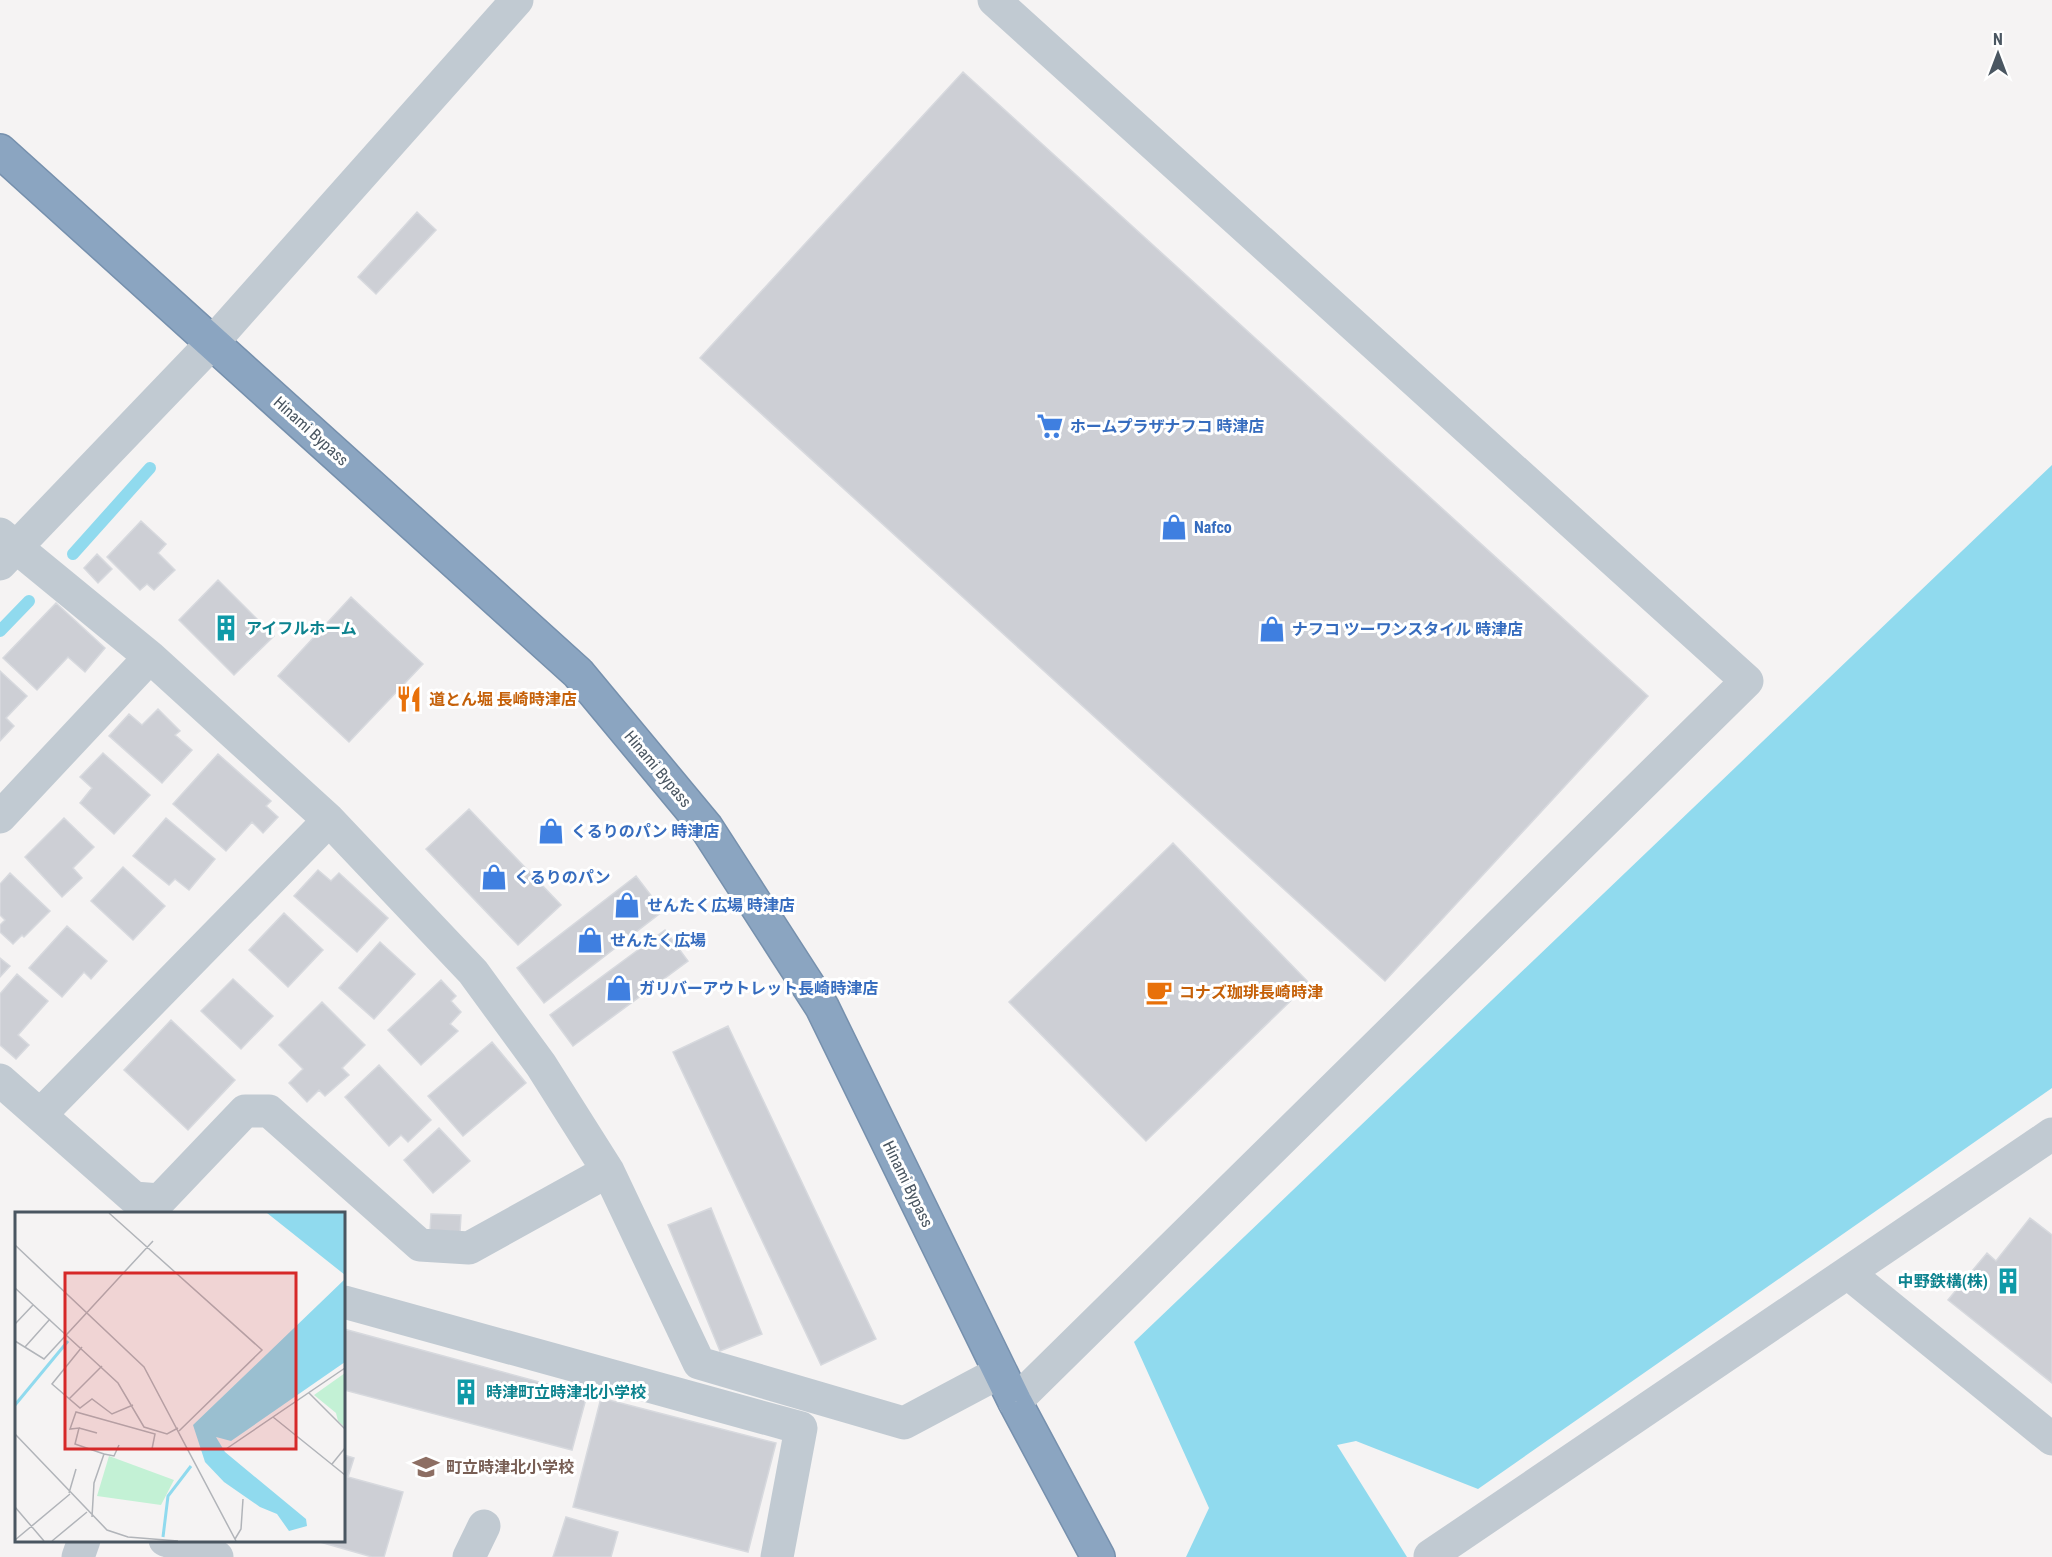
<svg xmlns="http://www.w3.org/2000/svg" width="2052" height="1557" font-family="'Roboto Condensed','Noto Sans JP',sans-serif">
  <rect width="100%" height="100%" fill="#f5f3f3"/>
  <path fill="#90daee" d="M2052 465V1088L1478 1489 1356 1441 1337 1445 1407 1557H1186L1209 1508 1134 1342Z"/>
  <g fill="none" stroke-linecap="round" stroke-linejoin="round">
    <path stroke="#90daee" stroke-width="12" d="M73 554 150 468
      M0 631 29 601"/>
  </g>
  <path fill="#cdcfd5" stroke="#d7d9de" stroke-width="1.5" d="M963 72 1648 696 1385 981 700 358Z
    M417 212 436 230 376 294 358 277Z
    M141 521 166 544 158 553 175 570 154 590 147 584 140 590 107 557Z
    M97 554 112 569 98 583 84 568Z
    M218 580 274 636 234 675 179 620Z
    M351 597 423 664 349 742 278 676Z
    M56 603 105 648 85 672 68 657 37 690 3 658Z
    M0 671 27 696 6 718 14 726 0 741Z
    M158 709 180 731 175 735 192 750 162 783 109 736 129 714 142 725Z
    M103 753 150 795 114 834 80 803 92 788 80 777Z
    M218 754 271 801 266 806 278 817 263 833 252 822 226 851 173 804Z
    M469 809 561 905 518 945 426 849Z
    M64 818 94 847 73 868 82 878 62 897 25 857Z
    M166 818 215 859 189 890 175 879 169 885 133 856Z
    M1173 843 1309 983 1146 1141 1009 1002Z
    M123 867 165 906 133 940 91 901Z
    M318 870 331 881 339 873 388 918 357 952 294 896Z
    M10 873 50 911 24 937 22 935 13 944 0 932V925L5 920 0 915V884Z
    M636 876 663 911 544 1003 517 968Z
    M284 913 323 950 288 987 249 950Z
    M67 926 107 961 91 979 84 972 62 997 29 968Z
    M665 930 688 961 573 1046 550 1015Z
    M380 942 415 974 374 1019 339 988Z
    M0 958 10 966 0 977Z
    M17 974 48 1001 18 1035 29 1045 16 1059 0 1045V994Z
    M233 979 273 1016 241 1049 201 1011Z
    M441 980 456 996 451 1001 461 1012 450 1024 458 1031 421 1065 388 1030Z
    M322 1002 365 1045 342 1068 349 1075 325 1096 319 1090 307 1102 289 1083 303 1069 279 1045Z
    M171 1020 235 1080 188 1130 124 1070Z
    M728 1026 876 1339 821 1365 673 1052Z
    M492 1042 526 1083 463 1136 428 1096Z
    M379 1065 431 1120 408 1142 401 1135 389 1146 345 1097Z
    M439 1128 470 1161 433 1193 404 1160Z
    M711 1208 762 1334 720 1351 668 1225Z
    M431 1214 461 1215 460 1232 430 1231Z
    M2030 1218 2052 1235V1383L1948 1300 1987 1253 1996 1261Z
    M344 1329 587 1395 572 1450 344 1390Z
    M601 1398 776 1443 748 1552 573 1507Z
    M344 1455 354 1458 348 1477 403 1492 384 1557H372L313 1540H344Z
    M566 1517 618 1532 611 1557H553Z"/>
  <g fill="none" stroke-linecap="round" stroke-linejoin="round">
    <g stroke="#7690ad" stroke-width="36">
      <path id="highway" d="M0 151 578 673 706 827 822 1007 1015 1402 1098 1557"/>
    </g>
    <path stroke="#c1cad2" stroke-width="33" d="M994 0 1747 681 1015 1402
      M0 534 150 657 329 820 473 972 541 1065 608 1171 699 1363 904 1423 1000 1372
      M0 564 212 343 517 0
      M0 817 150 657
      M0 1080 134 1198 160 1200 245 1111H269L420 1245 469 1248 608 1171
      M40 1115 329 820
      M1848 1273 2052 1439
      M344 1302 801 1428 777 1557
      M165 1540 217 1557
      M1430 1556 2052 1134
      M78 1557 84 1540
      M469 1557 484 1526"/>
    <use href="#highway" stroke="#8ba5c1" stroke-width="33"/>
  </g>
  <defs>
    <g id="supermarket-bare" transform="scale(2.07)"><path d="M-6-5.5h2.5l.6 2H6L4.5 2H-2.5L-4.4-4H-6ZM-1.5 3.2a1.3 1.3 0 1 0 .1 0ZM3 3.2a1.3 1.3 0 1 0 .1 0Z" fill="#3f7fe0" stroke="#fff" stroke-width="2.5" paint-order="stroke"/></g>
    <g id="shop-bare" transform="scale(2.07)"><path d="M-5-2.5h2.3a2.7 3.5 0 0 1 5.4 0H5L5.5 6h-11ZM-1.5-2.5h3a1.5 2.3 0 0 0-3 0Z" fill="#3f7fe0" stroke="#fff" stroke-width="2.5" paint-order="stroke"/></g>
    <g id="building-bare" transform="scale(2.07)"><path d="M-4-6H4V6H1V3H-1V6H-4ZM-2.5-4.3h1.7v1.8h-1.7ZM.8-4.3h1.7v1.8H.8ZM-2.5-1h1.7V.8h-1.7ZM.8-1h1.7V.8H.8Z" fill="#0f9aa8" stroke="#fff" stroke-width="2.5" paint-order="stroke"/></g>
    <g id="restaurant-bare" transform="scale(2.07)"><path d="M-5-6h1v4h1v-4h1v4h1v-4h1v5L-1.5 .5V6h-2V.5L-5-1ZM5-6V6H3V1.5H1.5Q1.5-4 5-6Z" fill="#e8710a" stroke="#fff" stroke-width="2.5" paint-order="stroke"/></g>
    <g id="cafe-bare" transform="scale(2.07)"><path d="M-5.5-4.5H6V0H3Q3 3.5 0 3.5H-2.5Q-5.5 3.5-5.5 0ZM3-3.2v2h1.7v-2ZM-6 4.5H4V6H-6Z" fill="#e8710a" stroke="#fff" stroke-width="2.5" paint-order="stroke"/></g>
    <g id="school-bare" transform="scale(2.07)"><path d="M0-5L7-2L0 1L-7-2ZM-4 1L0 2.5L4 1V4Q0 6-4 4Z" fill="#8d6e63" stroke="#fff" stroke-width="2.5" paint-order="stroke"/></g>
  </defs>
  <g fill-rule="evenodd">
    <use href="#supermarket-bare" x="1050" y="426"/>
    <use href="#shop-bare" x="1174" y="527"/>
    <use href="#building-bare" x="226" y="628"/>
    <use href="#shop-bare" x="1272" y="629"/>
    <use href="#restaurant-bare" x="409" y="699"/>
    <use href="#shop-bare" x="551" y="831"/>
    <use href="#shop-bare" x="494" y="877"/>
    <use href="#shop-bare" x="627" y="905"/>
    <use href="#shop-bare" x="590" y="940"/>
    <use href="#shop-bare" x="619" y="988"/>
    <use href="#cafe-bare" x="1159" y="992"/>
    <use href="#building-bare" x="2008" y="1281"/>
    <use href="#building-bare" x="466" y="1392"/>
    <use href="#school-bare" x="426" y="1467"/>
  </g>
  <g text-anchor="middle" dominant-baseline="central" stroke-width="6" stroke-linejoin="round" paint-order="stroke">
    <g font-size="16" font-weight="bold" fill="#366cbe" stroke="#fff" text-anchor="start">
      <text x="1070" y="426">ホームプラザナフコ 時津店</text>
      <text x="1194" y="527">Nafco</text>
      <text x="1292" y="629">ナフコ ツーワンスタイル 時津店</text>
      <text x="571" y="831">くるりのパン 時津店</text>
      <text x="514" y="877">くるりのパン</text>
      <text x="647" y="905">せんたく広場 時津店</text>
      <text x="610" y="940">せんたく広場</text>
      <text x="639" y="988">ガリバーアウトレット長崎時津店</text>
    </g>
    <g font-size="16" fill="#4a5661" stroke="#fff">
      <text transform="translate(311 431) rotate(42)">Hinami Bypass</text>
      <text transform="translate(658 769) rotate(50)">Hinami Bypass</text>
      <text transform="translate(908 1184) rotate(64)">Hinami Bypass</text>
    </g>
    <g font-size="16" font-weight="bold" fill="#0d838f" stroke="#fff" text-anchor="start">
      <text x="246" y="628">アイフルホーム</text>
      <text x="1988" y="1281" text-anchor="end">中野鉄構(株)</text>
      <text x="486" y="1392">時津町立時津北小学校</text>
    </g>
    <g font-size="16" font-weight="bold" fill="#c56008" stroke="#fff" text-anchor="start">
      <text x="429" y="699">道とん堀 長崎時津店</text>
      <text x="1179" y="992">コナズ珈琲長崎時津</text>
    </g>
    <g font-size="16" font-weight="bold" fill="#785e54" stroke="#fff" text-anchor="start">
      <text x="446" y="1467">町立時津北小学校</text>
    </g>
  </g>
  <g transform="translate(15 1212)">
    <rect width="330" height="330" fill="#f5f3f3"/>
    <path d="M330 161V215L323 209 321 201 299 183ZM94 244 159 268 146 293 82 284Z" fill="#c3f1d5"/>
    <path d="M252 1H330V63ZM330 67V150L216 229 201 225 210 240 291 307 292 314 274 319 262 302 245 295 209 270 190 250 178 213Z" fill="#90daee"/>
    <path fill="none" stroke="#90daee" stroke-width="3" d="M0 193 53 129M148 325 153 284 176 254"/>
    <path fill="none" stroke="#b1b4b9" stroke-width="1.5" d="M94 1 247 138 164 219M0 33 129 155 221 329M0 76 103 171 129 215 152 222 163 216M0 112 18 93M0 129 29 147 138 29M10 135 35 107M67 135 37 172 65 196 77 187 97 202 118 193M294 181 330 217M54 187 87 154M258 205 330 263M64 216 82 221M0 222 92 318 113 325 163 329M211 237 330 156M89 242 99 244 104 233M317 252 330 236M54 281 61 257M0 295 29 329M77 305 79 271 89 242 60 232 64 216 55 217 61 200 140 222 137 237M220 327 226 317 228 287M0 328 55 282M37 329 72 300"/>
    <path fill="#d62828" fill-opacity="0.15" stroke="#d62828" stroke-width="3" d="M50 61H281V237H50Z"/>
    <rect width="330" height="330" fill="none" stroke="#4a5661" stroke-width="3"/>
  </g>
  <g transform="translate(1998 54)" stroke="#ffffff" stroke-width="4.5" paint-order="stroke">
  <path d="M0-4.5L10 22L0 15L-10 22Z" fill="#4a5661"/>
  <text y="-9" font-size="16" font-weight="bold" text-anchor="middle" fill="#4a5661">N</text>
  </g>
</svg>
